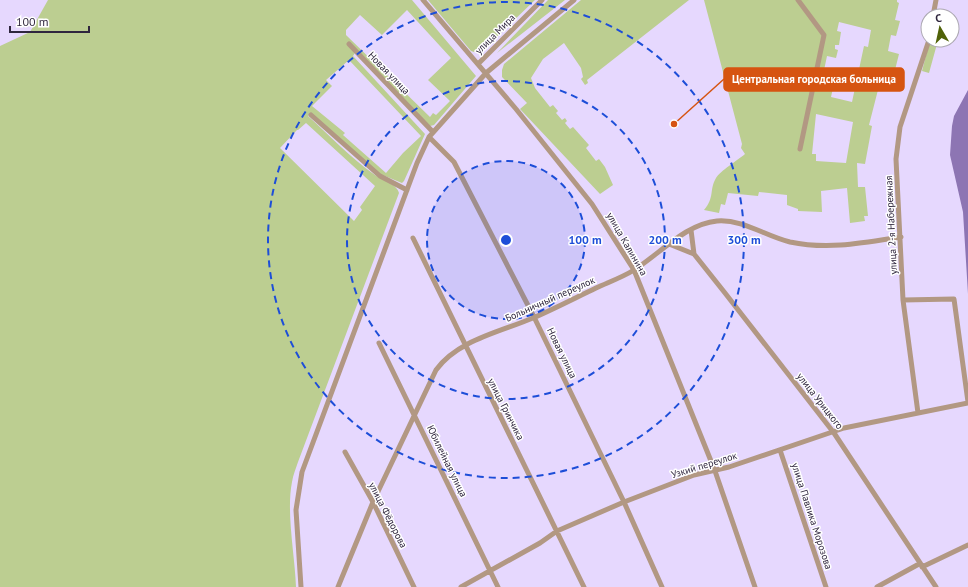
<svg xmlns="http://www.w3.org/2000/svg" width="968" height="587" font-family="'PT Sans',sans-serif">
  <rect width="100%" height="100%" fill="#e6d8fe"/>
  <path fill="#bcce91" fill-rule="evenodd" d="M48 0H412L476 76 434 125 430 126 356 51 353 56 425 134 404 181 402 183 380 174 310 113 308 116C330 136 351 158 375 175 382 180 397 184 399 193L298 462C296 468 293 475 292 482 286 512 295 556 296 587H0V46L30 32ZM407 10 451 58 428 80 450 101 436 115 433 113 430 117 346 35V30L360 15 382 35ZM349 60 421 136 403 153 386 173 343 135 345 133 312 106 332 86 326 80ZM306 123 375 186 360 207 362 210 354 221 280 148 297 130H298Z
    M428 0H535L486 47 474 52 471 51Z
    M548 0H565L497 53Z
    M581 0H689L587 80 588 83 585 85 581 79 583 77 581 68 564 43 543 59 531 78 535 88 550 107 553 105 558 111 556 113 562 120 565 118 567 121 565 123 570 129 573 127 589 145 586 148 596 161 599 159 605 167 613 185 600 194 520 109 527 103 502 77V70L504 64Z
    M704 0H897V2L899 3 895 20 900 21 896 36 891 35 888 51 899 54 895 70 887 68 882 87 879 86 869 125 872 126 865 164 857 163 858 187H865L868 216H864L865 221 850 223 847 188 821 191 822 212 798 211V209L787 205V195L759 192 758 196 728 193 725 205 721 204 719 213 704 210C715 197 709 190 716 178 720 171 738 160 745 154L741 148 742 144ZM839 22 871 30 868 47 864 46 852 102 831 97 833 88 827 87 829 77 823 75 827 56 836 58 838 50 835 49V45H839L841 32 837 31ZM816 114 853 122 846 163 816 161V154H812Z
    M930 40H935V43L937 44 929 73 922 71Z"/>
  <path fill="#8d75b3" d="M968 90V294L963 212 950 155 952 126 954 116Z"/>
  <g fill="none" stroke-linecap="round" stroke-linejoin="round">
    <path stroke="#b29883" stroke-width="5" d="M423 0 516 109 592 204 634 270 715 471 755 587
      M798 0 824 35 800 149
      M933 16 936 0
      M349 44 433 132
      M478 64 542 0
      M311 115 380 176 407 190
      M429 137 454 162 534 317 624 502 662 587
      M691 230 694 254
      M413 238 584 587
      M669 244 694 254 725 293 834 433 936 587
      M903 300 954 299 968 402
      M379 343 498 587
      M918 413 903 300 896 159 900 127 929 40
      M780 450 826 587
      M345 452 373 502 414 587
      M922 567 968 545
      M301 587 296 510 302 472 417 163 429 137 486 73 574 0
      M338 587 373 502 436 370C458 340 500 332 533 318 554 309 575 298 596 288 609 282 623 277 634 270 660 254 685 224 717 221 743 219 765 236 790 242 828 250 863 243 901 237
      M461 587 540 543 557 531 624 502 694 475 729 467 844 428 968 403
      M877 587 919 564"/>
  </g>
  <circle cx="506" cy="240" r="79" fill="#1d4ed8" fill-opacity=".12"/>
  <g fill="none" stroke="#1d4ed8" stroke-width="2" stroke-dasharray="7 5">
    <circle cx="506" cy="240" r="79"/>
    <circle cx="506" cy="240" r="159"/>
    <circle cx="506" cy="240" r="238"/>
  </g>
  <g text-anchor="middle" dominant-baseline="central" stroke-width="3" stroke-linejoin="round" paint-order="stroke">
    <g font-size="10" fill="#2f263e" stroke="#fff">
      <text transform="translate(495 34) rotate(-45)">улица Мира</text>
      <text transform="translate(389 73) rotate(46)">Новая улица</text>
      <text transform="translate(891 225) rotate(-93)">улица 2-я Набережная</text>
      <text transform="translate(627 244) rotate(60)">улица Калинина</text>
      <text transform="translate(550 299) rotate(-24)">Больничный переулок</text>
      <text transform="translate(562 353) rotate(64)">Новая улица</text>
      <text transform="translate(820 401) rotate(52)">улица Урицкого</text>
      <text transform="translate(506 409) rotate(63)">улица Гринчика</text>
      <text transform="translate(447 461) rotate(64)">Юбилейная улица</text>
      <text transform="translate(704 465) rotate(-17)">Узкий переулок</text>
      <text transform="translate(388 515) rotate(63)">улица Фёдорова</text>
      <text transform="translate(812 516) rotate(72)">улица Павлика Морозова</text>
    </g>
  </g>
  <circle cx="506" cy="240" r="6" fill="#1d4ed8" stroke="#fff" stroke-width="2"/>
  <g font-size="12" text-anchor="middle" font-weight="bold" fill="#1d4ed8" stroke="#fff" stroke-width="3" stroke-linejoin="round" paint-order="stroke">
    <text x="585" y="244">100 m</text>
    <text x="665" y="244">200 m</text>
    <text x="744" y="244">300 m</text>
  </g>
  <path fill="none" stroke="#d65411" stroke-width="1.5" d="M674 124L724 79"/>
  <circle fill="#d65411" stroke="#fff" stroke-width="1.5" cx="674" cy="124" r="4"/>
  <rect fill="#d65411" stroke="#d65411" stroke-width="1.5" x="724" y="68" width="180" height="23" rx="4"/>
  <g font-size="11" text-anchor="middle" font-weight="bold" fill="#fff">
    <text x="814" y="83">Центральная городская больница</text>
  </g>
  <g transform="translate(940 28) rotate(351)"><circle r="19" fill="#ffffff" stroke="#aca8b2"/>
  <path d="M0-3L7 15L0 10L-7 15Z" fill="#506208"/>
  <text y="-6" font-size="11" font-weight="bold" text-anchor="middle" fill="#2f263e">С</text>
  </g>
  <path d="M10 26v6h79v-6" fill="none" stroke="#2f263e" stroke-width="2"/>
  <text x="16" y="26" font-size="12" fill="#2f263e" stroke="#ffffff" stroke-width="3" paint-order="stroke">100 m</text>
</svg>
